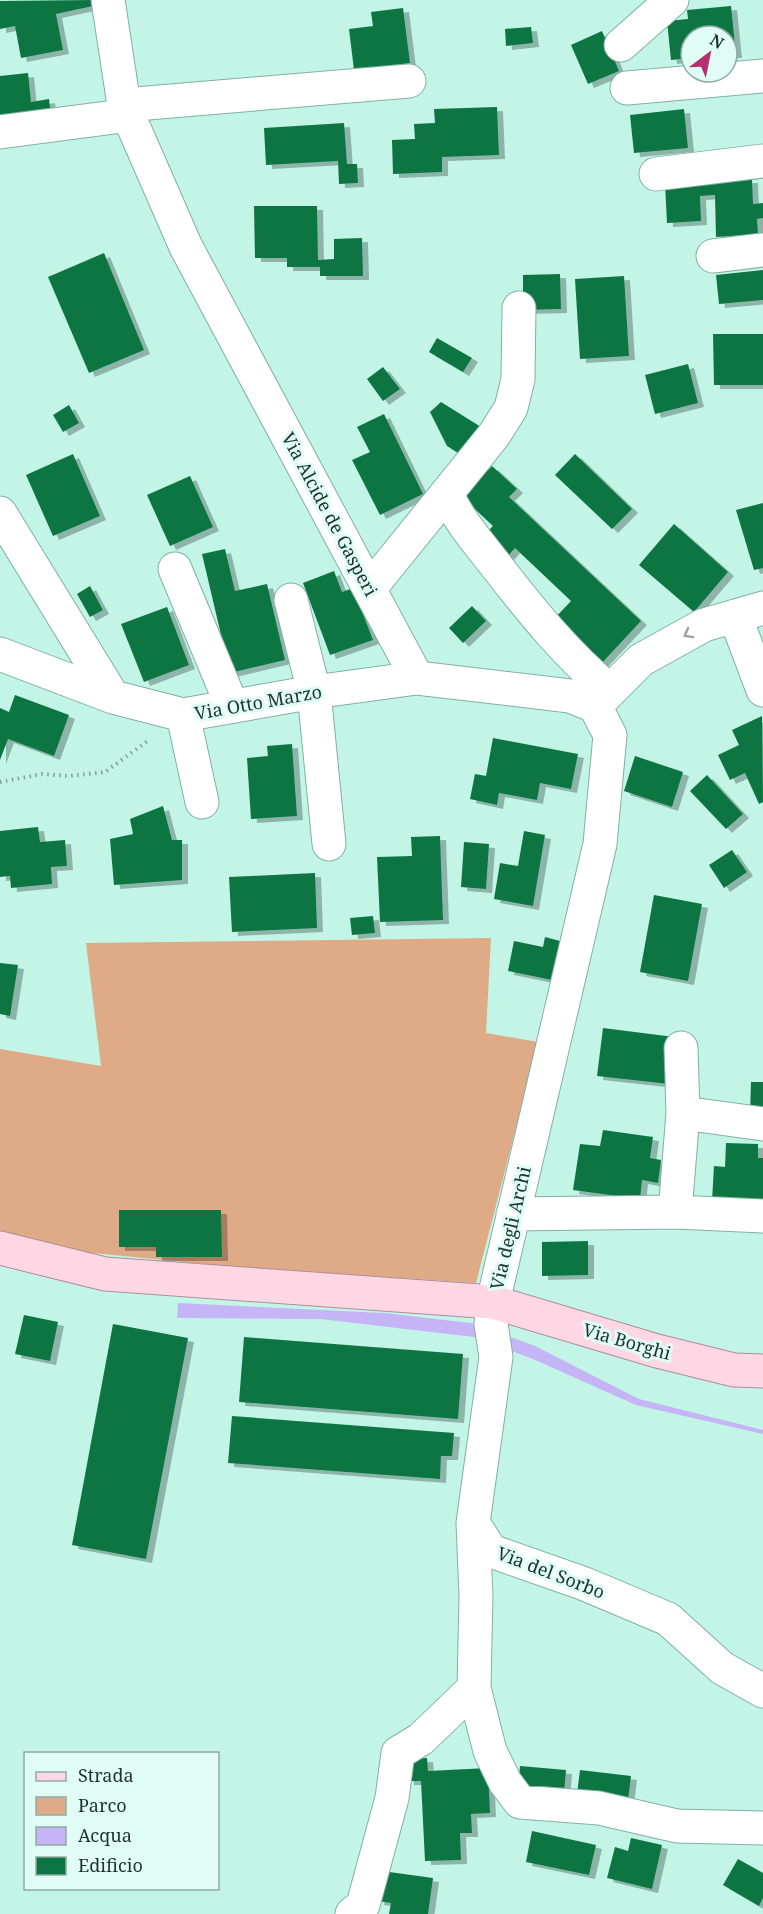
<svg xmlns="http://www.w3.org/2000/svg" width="763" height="1914" font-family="'Noto Serif',serif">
  <defs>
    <filter id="shadow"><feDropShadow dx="6" dy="4" stdDeviation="0" flood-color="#0004"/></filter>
  </defs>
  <rect width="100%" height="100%" fill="#c2f5e6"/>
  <path fill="#dfaa86" d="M491 938 486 1033 538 1042 476 1283 234 1267 83 1252 0 1234V1049L101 1066 86 943Z"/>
  <path fill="#c5b5f7" d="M178 1303 384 1313 471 1323 535 1346 639 1399 763 1430V1434L636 1405 533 1359 474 1337 320 1319 177 1318Z"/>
  <path fill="#0c7543" filter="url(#shadow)" d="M91 0 93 6 56 14 63 50 21 58 15 26 0 29V1Z
    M731 6 736 54H727V36H691V58L671 60 667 21 688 19 687 10Z
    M403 8 410 63 354 70 349 29 373 26 371 12Z
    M531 27 533 43 506 46 505 29Z
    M602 31 619 71 588 84 571 45Z
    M28 73 31 102 49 99 51 115 0 120V76Z
    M497 107 499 155 442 157V172L393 174 392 140 415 139 414 124 435 123 434 109Z
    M684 109 688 148 634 153 630 115Z
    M344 123 347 164H357L358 183 339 184 338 161 266 165 264 128Z
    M752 179 753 204 763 203V218L757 219 758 234 716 237 715 195 700 196 701 221 667 223 665 183Z
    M254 206H317L318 260 334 259V239L362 238 363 276H320V267H287V258H255Z
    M104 253 144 350 89 373 48 277Z
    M763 270V300L719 304 716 275Z
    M560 274 561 309 523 310V275Z
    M624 276 629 356 580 359 575 279Z
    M713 334H763V385H714Z
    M437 338 472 358 463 372 429 352Z
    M688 364 698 403 655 414 645 375Z
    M383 367 400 389 383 401 367 379Z
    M441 402 481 427 463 456 447 446 430 412Z
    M69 405 79 423 63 432 53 415Z
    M384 414 423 494 380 515 352 460 370 452 357 427Z
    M73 454 100 516 53 536 26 475Z
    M575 454 632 509 612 529 555 475Z
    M492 466 517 489 509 497 641 621 600 665 553 620 571 601 515 548 508 556 484 535 493 526 462 497Z
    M190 476 213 527 170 546 147 495Z
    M763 503V568L754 570 736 510Z
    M674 524 728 572 694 612 639 565Z
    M225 549 235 591 267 584 285 660 230 673 202 554Z
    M334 571 342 592 353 588 373 640 330 655 303 583Z
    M90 586 103 610 90 617 77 594Z
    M472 606 486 621 463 643 449 628Z
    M167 607 189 665 144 682 121 624Z
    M15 695 69 715 54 756 8 739 0 760V708L9 712Z
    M762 716 763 802 759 804 745 773 730 780 718 755 739 745 732 730Z
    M493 738 578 754 571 789 540 783 537 800 499 793 497 805 470 799 475 774 486 776Z
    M292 744 297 816 251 819 247 758 268 756 267 746Z
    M635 756 683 772 672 807 624 791Z
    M707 775 743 814 726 829 690 791Z
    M163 806 172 840H182V880L114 885 110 839 133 834 130 819Z
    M38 827 40 842 65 840 67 866 51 867 52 884 11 888 10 876 0 877V831Z
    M524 831 545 835 533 906 494 899 500 863 518 866Z
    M440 836 443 920 380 922 377 857 412 856 411 837Z
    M464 842 489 844 486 889 461 887Z
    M732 850 747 872 724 888 709 865Z
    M315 873 317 928 232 932 229 877Z
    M654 895 702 904 688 981 640 972Z
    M373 916 375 933 352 935 350 918Z
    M545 937 560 941 552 980 508 971 514 941 543 947Z
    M0 963 18 965 10 1016 0 1014Z
    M603 1028 674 1037 669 1084 597 1076Z
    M751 1082H763V1116H750Z
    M603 1130 653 1137 650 1158 661 1160 658 1183 642 1180 640 1199 573 1190 580 1144 600 1146Z
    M726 1143 758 1144V1158H763V1204L712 1201 714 1166 725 1167Z
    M119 1210H221L222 1257H156V1247H119Z
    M588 1241V1275L542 1276V1242Z
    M24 1315 58 1322 50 1361 15 1354Z
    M113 1324 188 1338 146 1559 72 1545Z
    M244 1337 463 1354 458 1419 239 1402Z
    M232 1416 454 1433 452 1456H441L440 1479 228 1463Z
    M427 1758 428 1771 488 1768 490 1813 471 1814 472 1833H460L461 1860 425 1861 421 1781H408L407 1759Z
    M520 1766 566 1770 564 1794 518 1790Z
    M580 1770 631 1776 628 1800 577 1794Z
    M532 1831 596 1845 589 1875 526 1862Z
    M631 1838 662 1845 652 1889 607 1878 615 1847 628 1851Z
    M738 1859 763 1873V1898L759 1906 723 1885Z
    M382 1871 433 1878 428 1914H389L391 1903 378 1901Z"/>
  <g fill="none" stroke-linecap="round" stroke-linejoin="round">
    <g stroke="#81b1a4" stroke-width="35">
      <path id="minor" d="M108 0 124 105 186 247 417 678 570 696 595 706
        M621 45 672 0
        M627 88 763 76
        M124 105 409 81
        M0 132 130 115
        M656 174 763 161
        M713 256 763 250
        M447 495C460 522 479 544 498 568 532 612 567 655 610 691
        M0 513 113 697
        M175 569 232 706
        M370 588 494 435 511 408 518 379 519 308
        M291 600 314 692 329 844
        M735 616 763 690
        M0 654 113 697 183 715 314 692 417 678
        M595 706 610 735 600 844 493 1302 491 1324 496 1357 473 1523 491 1551 585 1584 668 1619 722 1668 763 1691
        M595 706 641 660 704 625 763 608
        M183 715 202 802
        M683 1113 763 1124
        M675 1212 683 1113 681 1048
        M513 1214 675 1212 763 1216
        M473 1523 476 1596 474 1688 490 1751 505 1782 520 1802 599 1808 677 1826 763 1828
        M352 1914 363 1905 392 1798 398 1753 421 1739 474 1688"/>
    </g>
    <g stroke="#b08c99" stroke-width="35">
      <path id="major" d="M0 1248 105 1274 493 1302 657 1351 734 1370 763 1371"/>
    </g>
    <path stroke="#7ea499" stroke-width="4" stroke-dasharray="1.5 4.5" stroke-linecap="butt" d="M0 782 42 774 70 776 105 772 149 740"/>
    <use href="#minor" stroke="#fff" stroke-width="33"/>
    <use href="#major" stroke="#fed7e5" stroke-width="33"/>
  </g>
  <defs><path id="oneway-chevron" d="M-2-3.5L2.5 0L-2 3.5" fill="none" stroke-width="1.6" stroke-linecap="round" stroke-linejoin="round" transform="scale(1.5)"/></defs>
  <use stroke="#9aa2a0" href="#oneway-chevron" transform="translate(688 634) rotate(151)"/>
  <g text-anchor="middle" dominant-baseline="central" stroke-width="6" stroke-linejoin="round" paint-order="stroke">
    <g font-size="18" fill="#1e312c" stroke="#dffdf4">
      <text transform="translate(330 514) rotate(62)">Via Alcide de Gasperi</text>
      <text transform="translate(258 702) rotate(-10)">Via Otto Marzo</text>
      <text transform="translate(510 1228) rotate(-77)">Via degli Archi</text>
      <text transform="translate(627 1341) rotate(16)">Via Borghi</text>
      <text transform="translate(551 1572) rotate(21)">Via del Sorbo</text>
    </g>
  </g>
  <rect x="24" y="1752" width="195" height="138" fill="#dffdf4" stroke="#92aba4" stroke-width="1.5"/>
  <rect x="36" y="1772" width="30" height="9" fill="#fed7e5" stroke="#92aba4" stroke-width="1.5"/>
  <text x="78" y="1782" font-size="18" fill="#1e312c">Strada</text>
  <rect x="36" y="1797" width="30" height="18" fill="#dfaa86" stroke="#92aba4" stroke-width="1.5"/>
  <text x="78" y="1812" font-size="18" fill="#1e312c">Parco</text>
  <rect x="36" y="1827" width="30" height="18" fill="#c5b5f7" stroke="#92aba4" stroke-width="1.5"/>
  <text x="78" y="1842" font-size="18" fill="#1e312c">Acqua</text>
  <rect x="36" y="1857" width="30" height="18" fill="#0c7543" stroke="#92aba4" stroke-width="1.5"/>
  <text x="78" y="1872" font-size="18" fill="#1e312c">Edificio</text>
  <g transform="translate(709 54) rotate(32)"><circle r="28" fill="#dffdf4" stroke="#92aba4" stroke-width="1.5"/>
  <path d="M0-4.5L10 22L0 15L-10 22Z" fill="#b62f71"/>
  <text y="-9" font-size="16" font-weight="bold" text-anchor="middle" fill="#1e312c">N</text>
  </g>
</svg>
